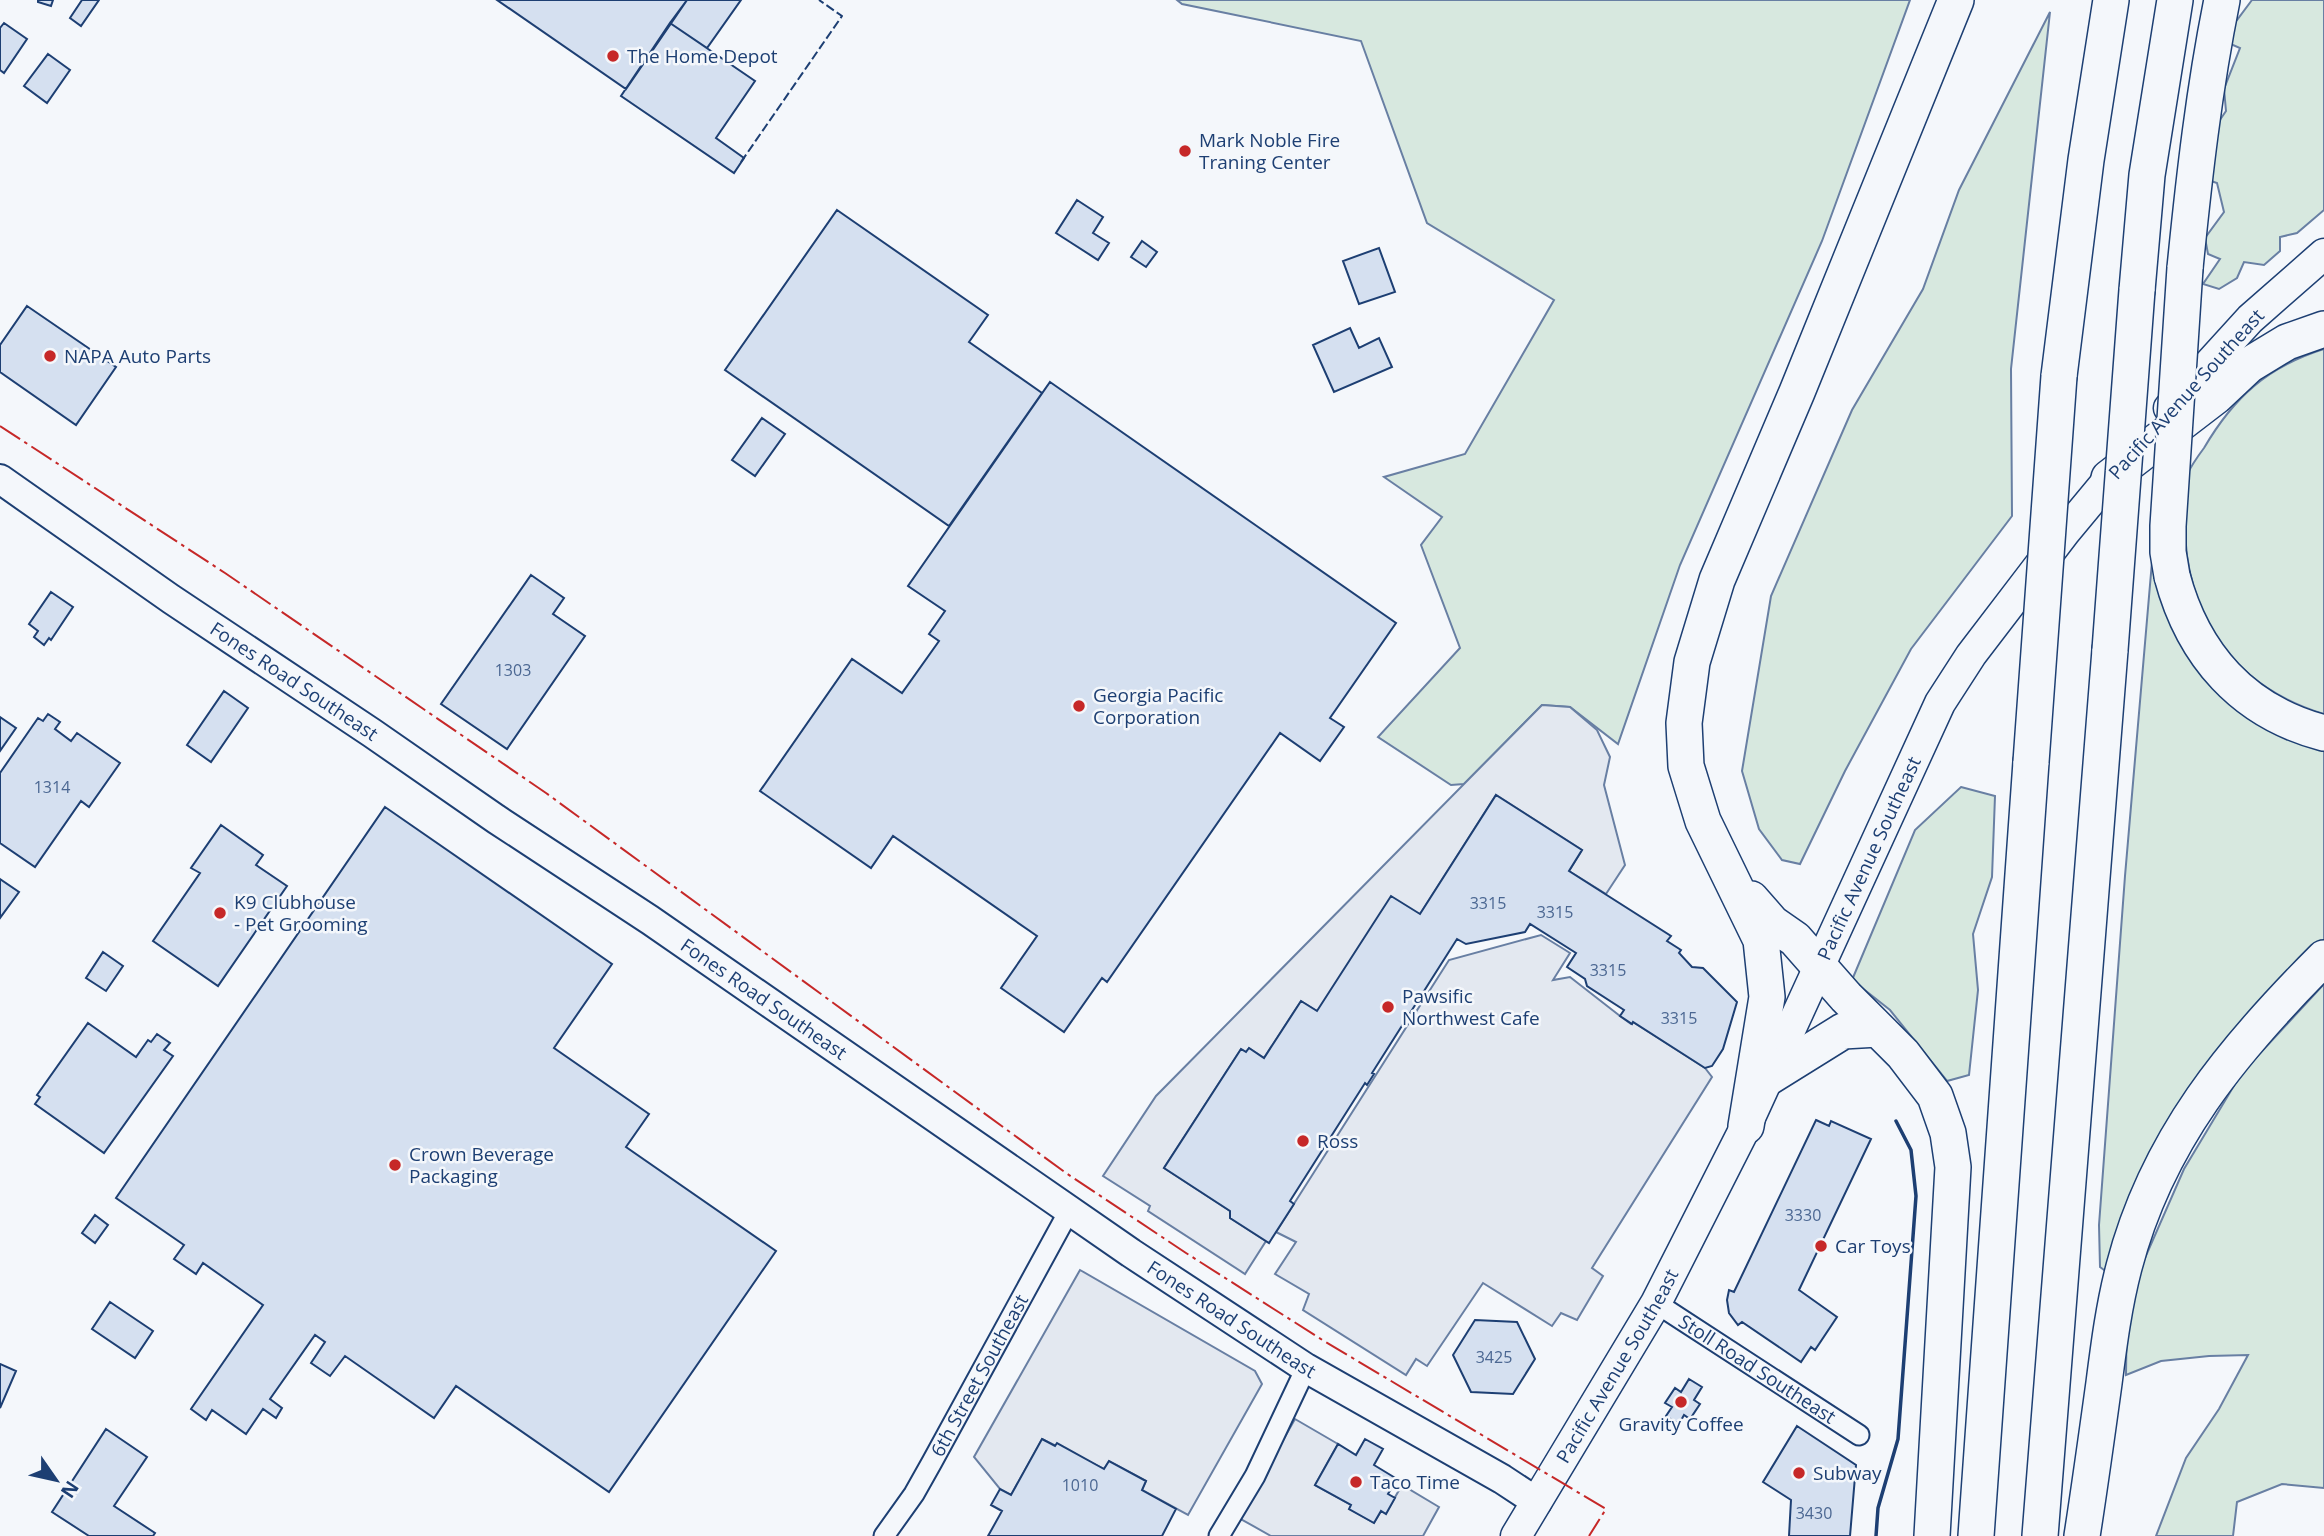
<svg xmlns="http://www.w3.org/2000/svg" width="2324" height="1536" font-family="'Open Sans',sans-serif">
  <rect width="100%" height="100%" fill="#f4f7fb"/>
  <path fill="#d7e8df" stroke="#687fa3" stroke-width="2" d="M1177 0H1910L1822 241 1680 565 1618 744 1570 707 1542 705 1464 784 1451 785 1378 737 1460 648 1421 545 1442 517 1384 477 1465 454 1554 300 1427 223 1361 41 1182 4Z
    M2252 0H2324V210L2297 233 2280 237V251L2264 265 2244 262 2237 278 2219 289 2203 284 2220 259 2208 254 2205 238 2224 212 2217 183 2208 180 2213 130 2226 111 2224 89 2240 48 2226 42 2224 31 2237 20Z
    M2050 12 2011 369 2012 516 1911 649 1845 771 1800 864 1782 860 1759 829 1742 771 1771 596 1852 410 1923 289 1959 190Z
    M2324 349V714C2232 686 2183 613 2185 517 2186 505 2183 487 2187 475 2191 466 2198 456 2204 448 2234 397 2267 367 2324 349Z
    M2156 515 2169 607 2324 745V943L2107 1269 2104 1270 2100 1267 2099 1225 2125 876Z
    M1961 787 1995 796 1992 877 1973 934 1978 990 1969 1075 1947 1081 1890 1010 1852 980 1915 830Z
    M2324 984V1488L2282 1484 2237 1502 2233 1536H2156L2186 1458 2219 1409 2248 1355 2209 1356 2161 1361 2126 1375 2127 1299 2184 1169 2241 1074Z"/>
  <path fill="#e3e8f0" stroke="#687fa3" stroke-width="2" d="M1542 705 1570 707 1597 730 1610 757 1604 785 1625 865 1606 894 1569 871 1582 850 1496 795 1420 914 1317 1011 1301 1001 1264 1058 1249 1048 1246 1052 1241 1049 1164 1168 1230 1211V1218L1266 1241 1245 1274 1148 1211 1150 1206 1103 1176 1156 1096Z
    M1541 935 1570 953 1553 980 1570 977 1620 1016 1631 1024 1633 1022 1705 1068 1712 1077 1592 1268 1603 1276 1577 1320 1561 1313 1552 1326 1483 1283 1427 1366 1416 1359 1406 1375 1303 1310 1309 1294 1275 1274 1296 1242 1276 1232 1449 960Z
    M1080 1270 1255 1371 1262 1384 1188 1515 1142 1490 1146 1481 1109 1461 1104 1469 1042 1439 1011 1495 1000 1489 974 1457Z
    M1295 1419 1338 1444 1315 1485 1351 1505 1350 1509 1374 1523 1381 1511 1386 1513 1402 1485 1439 1507 1423 1536H1271L1239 1518Z"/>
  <path fill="#d5e0f0" stroke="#1d3f73" stroke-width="2" d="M38 0H53L51 6 38 2Z
    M82 0H99L81 26 70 18Z
    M497 0H687L626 89Z
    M687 0H741L707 48 670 23Z
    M4 23 27 39 4 73 0 70V28Z
    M670 23 755 81 716 138 744 158 734 173 621 96Z
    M48 54 70 70 47 103 24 86Z
    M1077 200 1103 217 1093 233 1109 243 1098 260 1056 233Z
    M837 210 988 315 969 342 1042 393 949 526 725 370Z
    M1142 241 1157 252 1146 267 1131 257Z
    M1379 248 1395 292 1359 304 1343 261Z
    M27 306 116 367 76 425 0 372V345Z
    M1350 328 1359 348 1379 338 1392 367 1334 392 1313 345Z
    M1050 382 1396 623 1330 718 1344 727 1320 761 1280 733 1107 982 1102 978 1064 1032 1001 988 1037 936 893 836 871 868 760 791 852 659 902 693 939 641 929 634 945 611 908 586Z
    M762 418 785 434 755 476 732 460Z
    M531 575 564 598 553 614 585 636 507 749 441 704Z
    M51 592 73 607 51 640 49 638 44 645 34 637 38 631 29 624Z
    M224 691 248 708 211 762 187 745Z
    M48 714 60 722 55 729 71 741 77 733 120 763 89 807 81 801 35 867 0 843V773L38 718 43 721Z
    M0 717 16 728 0 751Z
    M1496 795 1582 850 1569 871 1671 936 1667 941 1681 950 1679 953 1692 967 1703 968 1737 1002 1723 1049 1712 1066 1705 1068 1633 1022 1632 1024 1620 1016 1624 1010 1587 986 1585 979 1567 967 1576 953 1530 924 1525 932 1466 944 1457 939 1372 1073 1374 1074 1367 1085 1365 1083 1290 1201 1294 1204 1269 1243 1230 1218V1211L1164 1168 1241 1049 1246 1052 1249 1048 1264 1058 1301 1001 1317 1011 1391 896 1420 914Z
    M385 807 612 964 554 1048 649 1114 626 1147 776 1251 609 1492 456 1386 434 1418 345 1356 330 1376 311 1363 325 1342 315 1335 270 1399 282 1408 276 1418 263 1409 246 1434 212 1410 206 1420 191 1409 263 1305 203 1263 196 1274 174 1259 184 1245 116 1198Z
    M221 825 263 855 256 865 287 886 218 986 153 941 200 873 191 868Z
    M0 879 19 892 0 918Z
    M103 952 123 966 106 991 86 978Z
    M88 1023 136 1057 148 1040 151 1042 157 1034 170 1043 164 1050 173 1056 104 1153 35 1104 40 1097 37 1095Z
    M1816 1120 1829 1126 1831 1121 1871 1139 1799 1290 1837 1317 1815 1350 1811 1347 1801 1362 1742 1322 1738 1325 1729 1313 1727 1300 1729 1290 1734 1292Z
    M95 1215 108 1225 95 1243 82 1233Z
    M110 1302 153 1331 135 1358 92 1329Z
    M1475 1320 1517 1322 1535 1359 1513 1394 1471 1392 1453 1355Z
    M0 1364 16 1371 0 1408Z
    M1689 1379 1702 1387 1694 1400 1700 1404 1690 1419 1684 1415 1679 1424 1666 1416 1672 1407 1665 1403 1675 1388 1681 1392Z
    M1797 1426 1856 1465 1850 1536H1789L1791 1500 1763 1482Z
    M106 1429 147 1457 114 1506 155 1533 153 1536H89L52 1512Z
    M1042 1439 1055 1446 1057 1443 1104 1469 1109 1461 1146 1481 1142 1490 1176 1509 1162 1536H988L1002 1511 991 1505 1000 1489 1011 1495Z
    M1365 1439 1383 1449 1374 1465 1397 1479 1388 1494 1395 1498 1386 1514 1381 1511 1374 1523 1349 1509 1351 1505 1315 1485 1338 1444 1356 1455Z"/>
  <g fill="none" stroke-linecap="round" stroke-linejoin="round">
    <g stroke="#1d3f73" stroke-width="23">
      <g id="street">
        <path id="s1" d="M1656 1303 1859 1435"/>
        <path id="s2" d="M884 1536 914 1494 932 1462 1069 1211"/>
        <path d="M1219 1536 1255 1476 1306 1368"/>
      </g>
    </g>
    <g stroke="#1d3f73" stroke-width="32">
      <g id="secondary">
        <path id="s3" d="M0 479 171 599 372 733 496 819 650 920 1131 1253 1306 1368 1502 1479 1537 1502"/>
      </g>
    </g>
    <g stroke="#1d3f73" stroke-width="33">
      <g id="primary">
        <path d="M2169 408 2250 319 2324 254"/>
        <path id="s4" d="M1516 1536 1656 1303 1682 1252 1746 1126 1940 703 1971 655 2065 532 2123 462"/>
      </g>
    </g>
    <g stroke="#1d3f73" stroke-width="38">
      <path id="highway" d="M2185 268C2194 178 2204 89 2222 0
        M2137 290 2147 175 2175 0
        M2059 376 2086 160 2111 0
        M2109 478 2216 396 2249 365 2287 342 2324 329
        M2172 576C2193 655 2243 712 2324 733
        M1751 899 1772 923 1795 939 1846 997 1903 1054 1935 1096 1948 1133 1953 1167 1932 1536
        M1769 1077 1843 1031 1878 1029
        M1746 1126 1767 997 1761 940 1703 821 1686 766 1684 723 1692 662 1717 580 1797 392 1956 0
        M1976 1536 2031 762
        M2040 1536 2110 650
        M2082 1536C2090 1485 2097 1434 2104 1383 2109 1344 2114 1305 2124 1267 2157 1140 2233 1049 2324 958"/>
    </g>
    <use href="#street" stroke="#f4f7fb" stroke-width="19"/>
    <use href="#secondary" stroke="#f4f7fb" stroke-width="28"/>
    <use href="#primary" stroke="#f4f7fb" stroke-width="30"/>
    <use href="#highway" stroke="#f4f7fb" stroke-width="35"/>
    <g stroke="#1d3f73" stroke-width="38" stroke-linecap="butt">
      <path id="highway-bridge" d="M2172 576 2168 552V526L2185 268
        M2110 650 2137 290
        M2031 762 2059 376"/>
    </g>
    <use href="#highway-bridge" stroke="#f4f7fb" stroke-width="35"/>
    <path stroke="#1d3f73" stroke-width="2" stroke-dasharray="9 3.5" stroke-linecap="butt" d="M741 162 842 16 819 0"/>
    <path stroke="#1d3f73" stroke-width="3.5" d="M1876 1536 1878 1508 1898 1439 1916 1196 1911 1150 1896 1121"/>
    <path stroke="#c62828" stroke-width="2" stroke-dasharray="24 5 3.5 5" stroke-linecap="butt" d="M0 426 225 573 546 793 1066 1173 1186 1253 1324 1341 1606 1509 1589 1536"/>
  </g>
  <g fill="#c62828" stroke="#f4f7fb" stroke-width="2.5">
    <circle cx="613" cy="56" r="7"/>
    <circle cx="1185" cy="151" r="7"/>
    <circle cx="50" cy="356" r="7"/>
    <circle cx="1079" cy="706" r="7"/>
    <circle cx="220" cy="913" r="7"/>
    <circle cx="1388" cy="1007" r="7"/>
    <circle cx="1303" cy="1141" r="7"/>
    <circle cx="395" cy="1165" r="7"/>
    <circle cx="1821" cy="1246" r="7"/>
    <circle cx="1681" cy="1402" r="7"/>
    <circle cx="1799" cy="1473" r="7"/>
    <circle cx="1356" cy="1482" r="7"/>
  </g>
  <g text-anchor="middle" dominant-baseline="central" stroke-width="5" stroke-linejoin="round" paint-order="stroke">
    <g font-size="16" fill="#4b6792">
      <text x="513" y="670">1303</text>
      <text x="52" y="787">1314</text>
      <text x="1488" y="903">3315</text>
      <text x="1555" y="912">3315</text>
      <text x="1608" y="970">3315</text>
      <text x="1679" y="1018">3315</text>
      <text x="1803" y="1215">3330</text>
      <text x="1494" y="1357">3425</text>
      <text x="1080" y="1485">1010</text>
      <text x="1814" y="1513">3430</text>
    </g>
    <g font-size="19" fill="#1d3f73" stroke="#f4f7fb" text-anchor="start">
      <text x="627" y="56">The Home Depot</text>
      <text x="1199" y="140">Mark Noble Fire<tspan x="1199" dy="22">Traning Center</tspan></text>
      <text x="64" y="356">NAPA Auto Parts</text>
      <text x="1093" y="695">Georgia Pacific<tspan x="1093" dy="22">Corporation</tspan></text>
      <text x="234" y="902">K9 Clubhouse<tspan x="234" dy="22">- Pet Grooming</tspan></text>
      <text x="1402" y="996">Pawsific<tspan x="1402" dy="22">Northwest Cafe</tspan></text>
      <text x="1317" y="1141">Ross</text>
      <text x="409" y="1154">Crown Beverage<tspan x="409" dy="22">Packaging</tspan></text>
      <text x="1835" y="1246">Car Toys</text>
      <text x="1681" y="1424" text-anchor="middle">Gravity Coffee</text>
      <text x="1813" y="1473">Subway</text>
      <text x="1370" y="1482">Taco Time</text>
    </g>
    <g font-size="19" fill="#1d3f73" stroke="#f4f7fb">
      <text transform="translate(2186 394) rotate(-48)">Pacific Avenue Southeast</text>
      <text stroke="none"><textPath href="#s3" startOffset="357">Fones Road Southeast</textPath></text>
      <text stroke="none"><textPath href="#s4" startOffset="765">Pacific Avenue Southeast</textPath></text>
      <text stroke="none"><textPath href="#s3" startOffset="924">Fones Road Southeast</textPath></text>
      <text stroke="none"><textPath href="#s3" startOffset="1491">Fones Road Southeast</textPath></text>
      <text stroke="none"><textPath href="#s4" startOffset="198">Pacific Avenue Southeast</textPath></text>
      <text stroke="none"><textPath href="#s1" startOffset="121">Stoll Road Southeast</textPath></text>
      <text stroke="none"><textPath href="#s2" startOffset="187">6th Street Southeast</textPath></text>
    </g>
  </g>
  <g transform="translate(56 1480) rotate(124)" stroke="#f4f7fb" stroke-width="5" paint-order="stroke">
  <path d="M0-5L12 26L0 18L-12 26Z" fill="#1d3f73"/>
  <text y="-10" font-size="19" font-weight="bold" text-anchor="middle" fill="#1d3f73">N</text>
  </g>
</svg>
